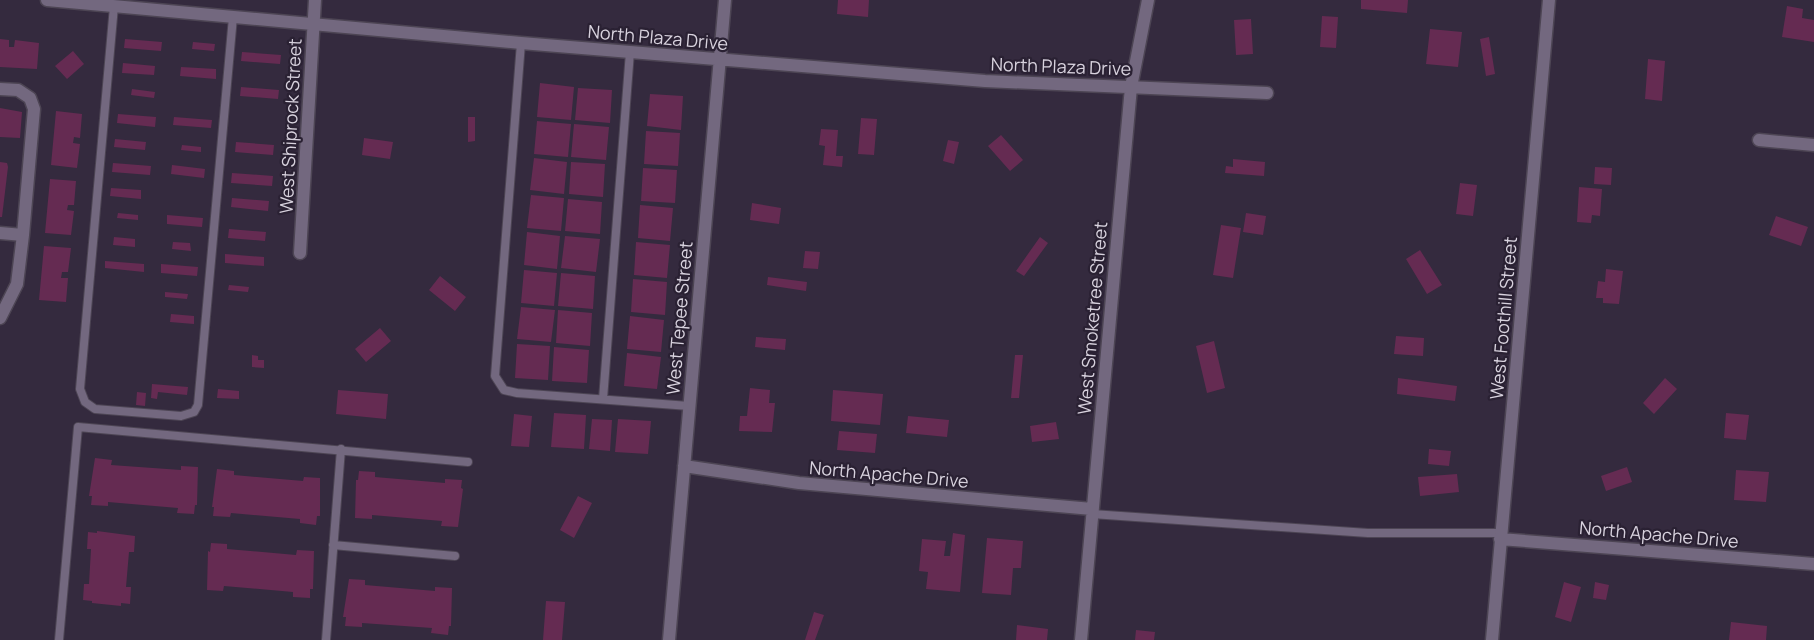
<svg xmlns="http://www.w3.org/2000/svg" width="1814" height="640" font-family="Manrope,sans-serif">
  <rect width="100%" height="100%" fill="#342a3e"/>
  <path fill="#652b52" d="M838 0H869L868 17 837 14Z
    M1361 0H1408L1407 13 1361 9Z
    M1787 6 1803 9 1802 18 1814 20V42L1782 37Z
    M1322 16 1338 17 1336 48 1320 47Z
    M1251 19 1253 54 1236 55 1234 20Z
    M1430 29 1462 32 1458 67 1426 64Z
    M1489 37 1495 74 1486 76 1480 39Z
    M0 39 9 40V47H14L15 40 39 43 37 69 0 67Z
    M125 39 162 42 161 51 124 48Z
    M193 42 215 44 214 51 192 49Z
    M73 51 84 64 67 79 55 66Z
    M242 52 281 55 280 64 241 61Z
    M1648 59 1665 61 1662 101 1645 99Z
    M123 63 155 66 154 75 122 73Z
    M181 67 216 69V79L180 76Z
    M540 83 574 87 571 120 537 117Z
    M241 87 279 90 278 99 240 96Z
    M578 88 612 90 610 123 575 120Z
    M132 89 155 92 154 98 131 95Z
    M650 94 683 96 681 130 647 126Z
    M0 108 22 112 20 138 0 137Z
    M56 111 82 114 80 138 74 137 73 143 80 144 77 168 51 165Z
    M118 114 156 117 155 127 117 123Z
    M174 117 212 120 211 128 173 125Z
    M468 117H475V141L468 142Z
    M861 118 877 119 874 155 858 154Z
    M537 121 571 124 568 157 534 154Z
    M574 124 609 127 606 160 571 157Z
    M821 129 838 130 836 156H843L842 167 823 165 825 146 819 145Z
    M646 131 680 133 678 166 644 164Z
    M1001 135 1023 160 1010 171 988 146Z
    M364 138 393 142 390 159 362 155Z
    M115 139 146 142 145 150 114 147Z
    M948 140 959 142 954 164 943 161Z
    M236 142 274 145 273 155 235 152Z
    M182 145 201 147V152L181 150Z
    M534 158 567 162 564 194 530 190Z
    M1233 159 1265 162 1264 176 1225 173 1226 166 1233 167Z
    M0 162 7 163 8 167 2 217H0Z
    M571 162 605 164 603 197 569 194Z
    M113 163 151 166 150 175 112 172Z
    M172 165 205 169 204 178 171 174Z
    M1595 167 1612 168 1611 185 1594 184Z
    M643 168 677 170 675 203 641 201Z
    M232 173 273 176 272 186 231 183Z
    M50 179 76 181 74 205H68L67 210 74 211 71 235 45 233Z
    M1460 183 1477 185 1473 216 1456 214Z
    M1579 187 1602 189 1600 216 1592 215 1591 223 1577 222Z
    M111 188 141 190V199L110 196Z
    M531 195 564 198 561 231 527 228Z
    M232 198 269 201 268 211 231 207Z
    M568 199 602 202 600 234 565 231Z
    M752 203 781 208 779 224 750 220Z
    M640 205 673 208 670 241 638 238Z
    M118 213 138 215V220L117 218Z
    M1246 213 1266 216 1263 235 1243 232Z
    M167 215 203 218 202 227 167 224Z
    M1776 216 1808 227 1801 246 1769 235Z
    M1221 225 1241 228 1233 278 1213 275Z
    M229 229 266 232 265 241 228 238Z
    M527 232 560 236 557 269 524 265Z
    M565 236 600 239 596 272 561 268Z
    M114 237 135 239V247L113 245Z
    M1040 237 1048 243 1024 276 1016 271Z
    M173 242 190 243 191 251 172 249Z
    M636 242 670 245 667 278 634 275Z
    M44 246 71 248 68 272H62L61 278H68L66 302 39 300Z
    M1420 250 1442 285 1427 294 1406 259Z
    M805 251 820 252 818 269 803 268Z
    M225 254 264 257V266L225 263Z
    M105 261 144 264V272L105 268Z
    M161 264 198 267 197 276 161 273Z
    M1606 269 1623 271 1619 304 1603 303V298H1596L1598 281 1605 282Z
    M524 270 557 273 554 306 521 303Z
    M561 273 595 276 593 309 558 306Z
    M440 276 466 297 455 311 429 290Z
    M768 277 807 282 806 291 767 285Z
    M633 279 667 282 665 315 631 312Z
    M229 285 249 287 248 292 228 290Z
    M165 292 188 294 187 299 165 297Z
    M521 307 555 310 551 342 517 339Z
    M558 310 592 313 590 346 556 343Z
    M171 314 194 316V324L170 322Z
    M630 316 664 320 661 352 627 349Z
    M380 328 391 341 366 362 355 349Z
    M1396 336 1424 338 1423 356 1394 354Z
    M756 337 786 339 785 350 755 347Z
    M1214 341 1225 388 1207 393 1196 346Z
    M517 344 550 346 548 380 515 378Z
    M554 347 589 350 587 383 552 381Z
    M627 353 661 357 657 389 624 386Z
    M252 355 258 356V360H264V368L252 367Z
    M1015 355H1023L1019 398H1011Z
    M1398 378 1457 386 1455 401 1397 394Z
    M1665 378 1677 389 1654 414 1643 403Z
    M152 384 188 387 187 395 158 392 157 399 151 398Z
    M750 388 770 390 769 403H775L772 432 739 431 740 416H747Z
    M218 389 239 391V399L217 398Z
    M338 390 388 394 386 419 336 414Z
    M833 390 883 394 880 425 831 421Z
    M137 392 146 393 145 406 136 405Z
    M554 413 586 415 584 449 551 447Z
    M1726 413 1749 415 1746 440 1724 438Z
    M514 414 532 416 529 447 511 446Z
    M908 416 949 420 947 437 906 433Z
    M592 419 612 420 610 451 589 449Z
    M618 419 651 421 648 454 615 452Z
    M1056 422 1059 439 1032 442 1030 426Z
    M839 431 877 434 875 453 837 450Z
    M1429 449 1451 451 1449 466 1428 464Z
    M95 458 112 460 111 465 181 470V466L198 467 197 505H195L194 514 177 513 178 508 108 502V506L91 505 92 496H89Z
    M1627 467 1632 482 1606 491 1601 476Z
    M217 469 234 471V475L303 481 304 477 320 478V516H317L316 525 300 523V519L231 513 230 517 213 516 214 507H212Z
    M1736 470 1769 472 1766 502 1734 500Z
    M359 471 375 472V477L445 483V479L462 480 461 488 463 489 458 527 441 526 442 521 372 515V519L355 518 356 480H358Z
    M1457 474 1459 492 1420 496 1418 477Z
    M578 496 592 503 574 538 560 530Z
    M97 531 135 536 134 552H129L126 587H131L130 604 121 603V606L92 603V601L83 600 84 584H89L91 549H87L88 532 97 533Z
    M953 533 965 535 960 592 926 589 928 572 919 571 922 539 946 541 944 556H950Z
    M987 538 1023 541 1021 568H1013L1011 595 982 593Z
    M211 543 227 544V549L296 555 297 550 314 551 313 589H310V598L293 597V592L224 586 223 591 207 590 208 551 210 552Z
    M349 579 365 580V585L435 591V587L452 588 451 626H449L448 635 431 633 432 628 362 623V627L345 626 346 617H343Z
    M1564 582 1581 587 1571 622 1555 617Z
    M1595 582 1609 585 1606 600 1593 598Z
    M546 601 565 602 562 640H543Z
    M814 612 824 615 815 640H805Z
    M1731 622 1767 626 1766 640H1729Z
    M1017 625 1048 629 1047 640H1016Z
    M1136 630 1155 632 1154 640H1135Z"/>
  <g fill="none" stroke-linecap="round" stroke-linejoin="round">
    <g stroke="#4d4554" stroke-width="10">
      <path id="lane" d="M114 6 80 389 85 402 95 409 181 416 194 412 198 405 233 17
        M521 43 495 376 504 390 517 393 689 406
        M603 399 630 52
        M1092 514 1368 533H1501
        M333 545 455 556
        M59 640 78 427 468 462
        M326 640 341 449"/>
    </g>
    <g stroke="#4d4554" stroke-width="15">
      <path id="street" d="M47 0 521 43 985 81 1267 93
        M0 89 18 90 30 98 34 109 23 235 17 284 0 318
        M1759 140 1814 145
        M0 233 23 235
        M300 253 315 0
        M684 466 799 483 1092 509
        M1500 539 1814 564
        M669 640 725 0
        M1081 640 1131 87 1148 0
        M1492 640 1549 0"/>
    </g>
    <use href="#lane" stroke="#73687f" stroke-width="8"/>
    <use href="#street" stroke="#73687f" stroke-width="12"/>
  </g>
  <g text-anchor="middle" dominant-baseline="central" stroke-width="4.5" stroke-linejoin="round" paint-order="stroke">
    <g font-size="18" fill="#d8d2de" stroke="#2a2133">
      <text transform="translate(658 37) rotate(5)">North Plaza Drive</text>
      <text transform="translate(1061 66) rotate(2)">North Plaza Drive</text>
      <text transform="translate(290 126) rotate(-87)">West Shiprock Street</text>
      <text transform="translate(679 318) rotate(-85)">West Tepee Street</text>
      <text transform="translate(1092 318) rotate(-85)">West Smoketree Street</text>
      <text transform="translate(1503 318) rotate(-85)">West Foothill Street</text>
      <text transform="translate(889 474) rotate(5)">North Apache Drive</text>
      <text transform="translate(1659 534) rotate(5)">North Apache Drive</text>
    </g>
  </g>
</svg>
